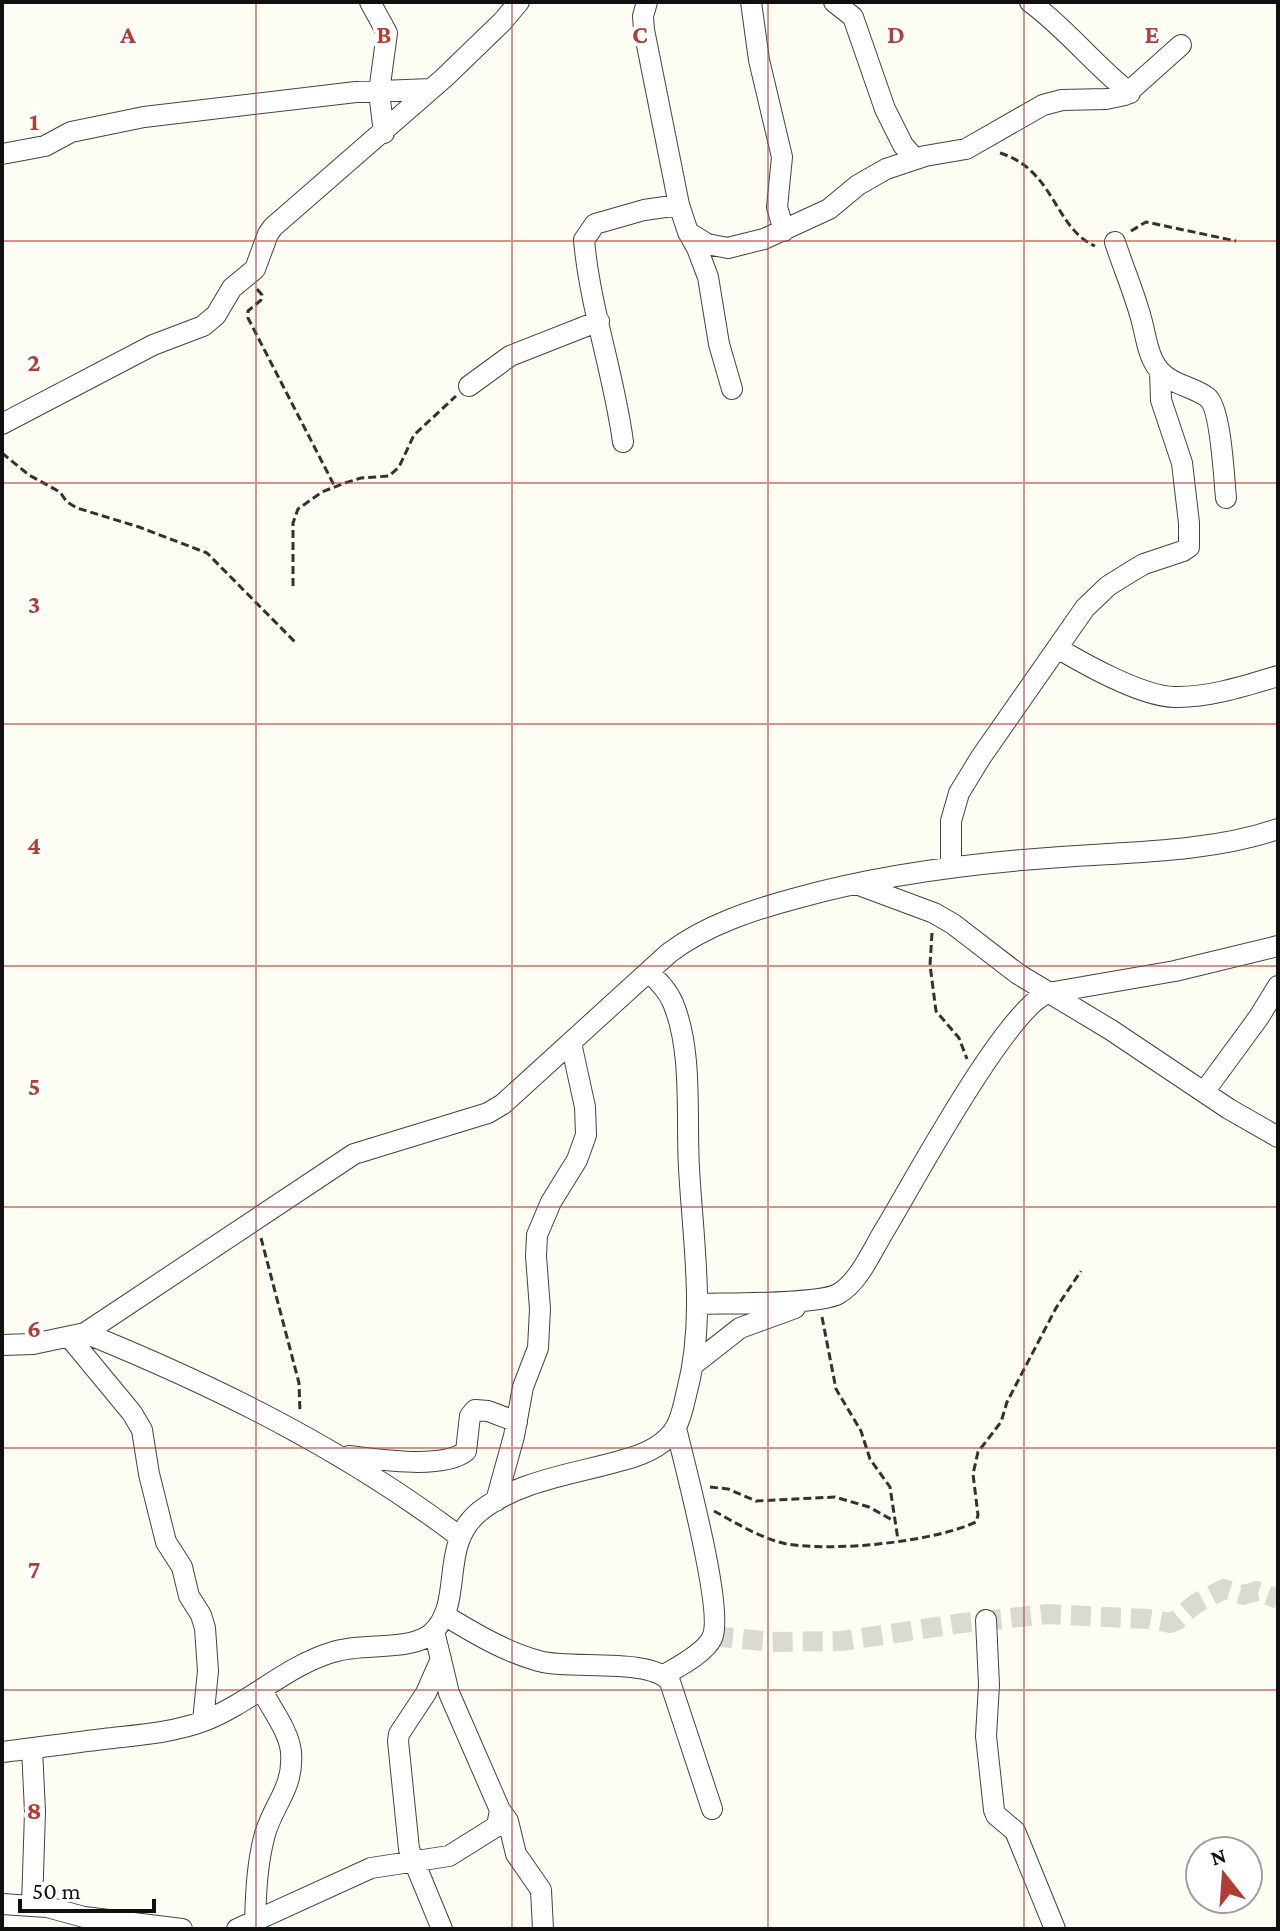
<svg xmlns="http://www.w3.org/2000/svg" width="1280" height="1931" font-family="'Crimson Pro',serif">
  <rect width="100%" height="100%" fill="#fefdf4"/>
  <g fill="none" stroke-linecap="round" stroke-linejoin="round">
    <path stroke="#dad9d2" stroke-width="20" stroke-dasharray="20 10" stroke-linecap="butt" d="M713 1636 772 1642 842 1641 963 1623 1048 1614 1148 1619 1170 1623 1177 1620 1195 1604 1224 1589 1243 1595 1257 1591 1278 1599"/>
    <g stroke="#434343" stroke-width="22">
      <path id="minor" d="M370 2 387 33 379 92 384 133
        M647 2 643 16 644 30 679 205 688 232 697 248 708 277 719 344 732 389
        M751 2 759 60 782 157 777 207 784 231
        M834 2 853 17 885 109 903 145 915 159
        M1030 2C1067 29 1094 65 1130 93
        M2 154 45 146 71 132 144 117 356 92 431 89
        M688 232 707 244 728 248 764 239 829 209 858 185 886 169 925 156 966 149 1043 105 1062 100 1106 99 1125 95 1181 45
        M1115 242C1123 267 1134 292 1141 318 1146 335 1147 355 1159 370 1172 385 1192 386 1207 397 1221 407 1224 479 1226 498
        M469 386 510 356 599 321
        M2 424 153 345 203 326 216 315 232 288 255 269 268 234 273 227 444 78 502 22 519 2
        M623 442C614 374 590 308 584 240L595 224 644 210 679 205
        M1059 649C1086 665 1142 696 1174 697 1208 698 1245 686 1278 676
        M951 868V821L959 793 981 757 1085 608 1108 586 1132 571 1144 564 1183 551 1189 547V523L1182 463 1161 400 1160 371
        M856 884 934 913 953 924 1018 974 1111 1030 1229 1109 1278 1137
        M1204 1092 1259 1017 1278 986
        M699 1304C726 1303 818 1305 838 1294 859 1282 872 1251 884 1231 912 1185 1006 1009 1048 993L1175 971 1278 946
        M85 1333C218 1387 345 1450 460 1537
        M70 1338 132 1413 142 1430 149 1474 166 1542 182 1567 189 1596 201 1615 205 1628 208 1671 203 1721
        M2 1345 33 1344 85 1333 354 1154 488 1113 503 1104 669 953C706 925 752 910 797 898 883 874 973 863 1061 857 1132 852 1210 852 1278 829
        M694 1364 740 1328 795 1308
        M349 1456C377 1459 443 1470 466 1451L470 1416 475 1410 488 1411 517 1422
        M496 1501 514 1436 523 1387 538 1348 540 1309 536 1256 537 1235 551 1202 577 1160 586 1135 585 1107 571 1043
        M444 1615C474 1633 505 1652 539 1661 569 1670 652 1657 670 1682L712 1809
        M986 1620 989 1685 986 1736 994 1810 996 1815 1015 1831 1055 1929
        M441 1659 426 1693 399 1734 398 1741 409 1849 442 1929
        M664 1675C678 1667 705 1653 712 1638 725 1612 684 1463 676 1428
        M2 1752C36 1748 70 1743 104 1739 137 1735 172 1733 204 1721 250 1703 286 1666 333 1652 362 1642 411 1652 432 1633 465 1602 438 1546 479 1512 518 1480 576 1474 623 1460 643 1455 665 1446 676 1427 682 1416 684 1403 687 1391 706 1318 693 1242 689 1168 686 1116 693 1051 673 1003 668 991 659 982 650 973
        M500 1810 508 1821 516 1854 541 1890 543 1929
        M2 1904 47 1907 84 1917 182 1929
        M32 1905 35 1812 32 1748
        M255 1921C256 1892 257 1863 265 1834 274 1803 294 1788 291 1752 289 1731 271 1709 262 1690
        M237 1929 371 1868 449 1856 497 1826 500 1810 449 1693 434 1631"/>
    </g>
    <path stroke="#323232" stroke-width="3" stroke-dasharray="8 4" stroke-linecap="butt" d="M1000 153C1055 170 1054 228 1095 246
      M1131 231 1146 222 1151 223 1236 241
      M257 289 262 295 261 300 248 311V318L335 487
      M2 453 29 475 60 492 67 502 77 508 139 527 207 553 297 644
      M293 586V523L298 509 322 492 342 484 361 478 389 476 399 467 414 435 456 396
      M932 933 930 965 936 1011 959 1038 967 1059
      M261 1238 299 1383 300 1413
      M822 1317 836 1389 861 1431 870 1459 890 1487 898 1540
      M710 1487 728 1489 756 1501 835 1497 869 1507 894 1521
      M714 1511C736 1523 762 1539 787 1544 834 1552 933 1542 976 1522L978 1515 973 1474 978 1452 1001 1422 1007 1402 1056 1308 1081 1271"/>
    <use href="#minor" stroke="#fff" stroke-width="20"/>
  </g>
  <path fill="none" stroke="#b03e37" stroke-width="2" stroke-opacity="0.55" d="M256 2V1929M512 2V1929M768 2V1929M1024 2V1929M2 241H1278M2 483H1278M2 724H1278M2 966H1278M2 1207H1278M2 1448H1278M2 1690H1278"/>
  <g font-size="26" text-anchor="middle" font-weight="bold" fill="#b03e37" stroke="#fff" stroke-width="8" stroke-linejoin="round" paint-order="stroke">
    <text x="128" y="43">A</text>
    <text x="384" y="43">B</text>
    <text x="640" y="43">C</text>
    <text x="896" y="43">D</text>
    <text x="1152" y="43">E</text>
    <text x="34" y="130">1</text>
    <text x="34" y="371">2</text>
    <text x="34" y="613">3</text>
    <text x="34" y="854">4</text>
    <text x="34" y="1095">5</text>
    <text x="34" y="1337">6</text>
    <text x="34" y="1578">7</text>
    <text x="34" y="1819">8</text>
  </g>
  <rect width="1280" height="1931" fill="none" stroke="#101010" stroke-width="8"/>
  <g transform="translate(1224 1875) rotate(343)"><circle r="38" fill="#ffffff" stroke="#9f9f9f" stroke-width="2"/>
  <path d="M0-6L14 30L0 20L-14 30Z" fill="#b03e37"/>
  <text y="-12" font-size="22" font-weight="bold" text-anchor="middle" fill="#101010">N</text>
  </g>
  <path d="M20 1899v12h134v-12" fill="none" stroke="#101010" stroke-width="4"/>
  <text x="32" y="1899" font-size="24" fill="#101010" stroke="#ffffff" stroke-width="6" paint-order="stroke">50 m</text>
</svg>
